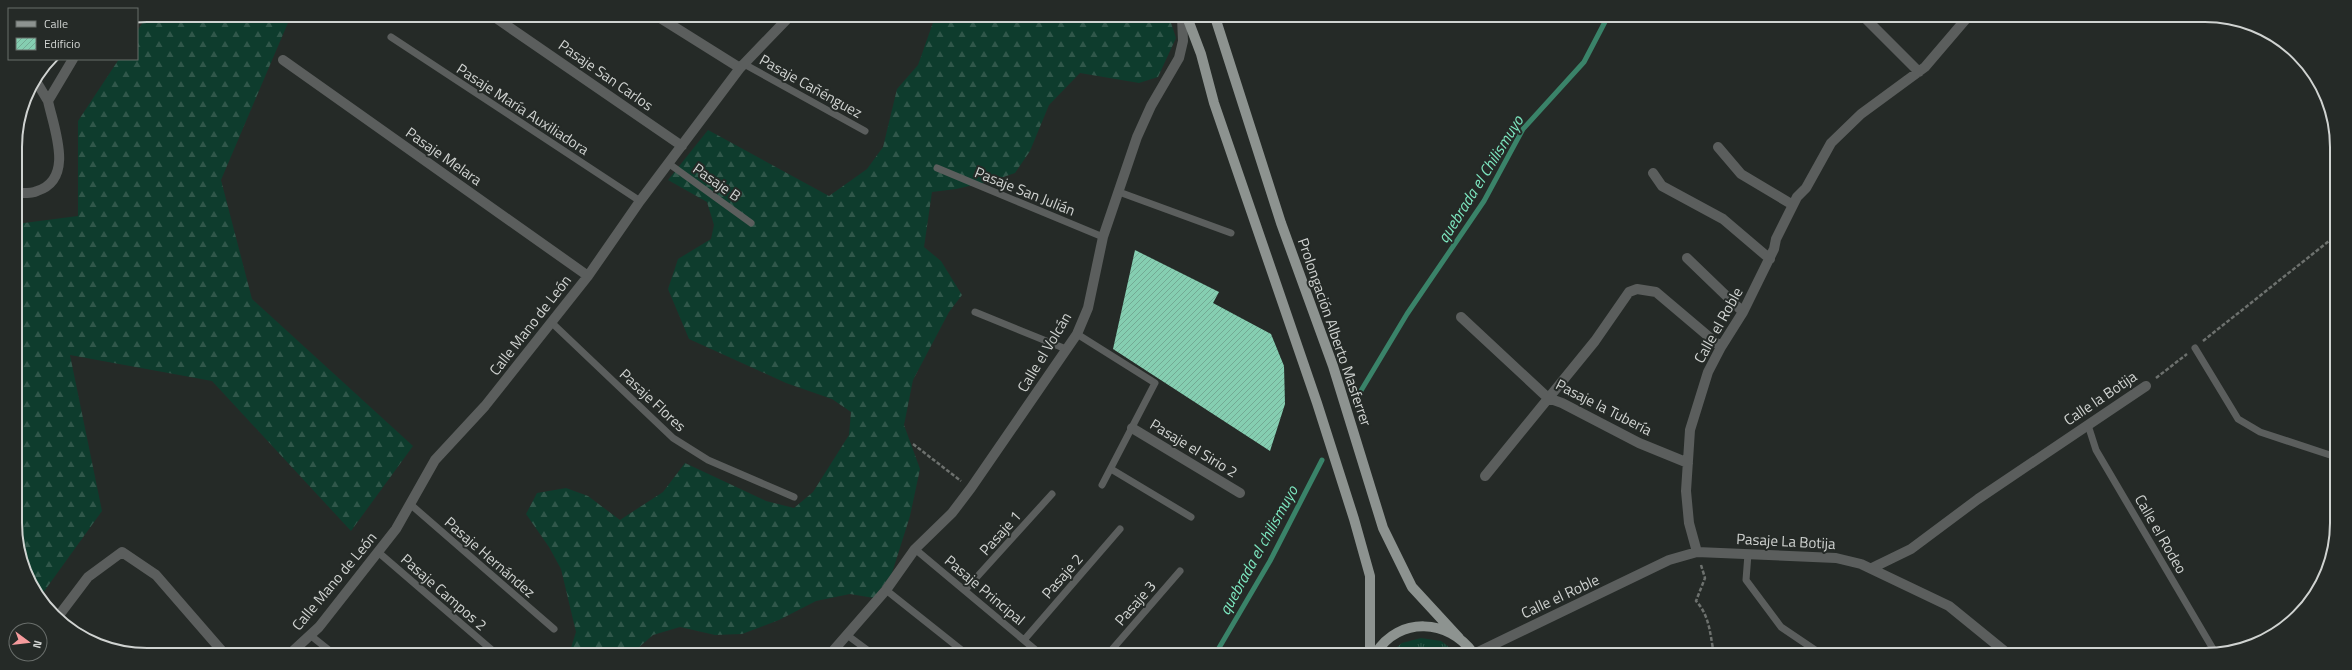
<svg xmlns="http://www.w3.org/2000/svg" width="2352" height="670" font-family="'Titillium Web',sans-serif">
  <defs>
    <pattern id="forest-firs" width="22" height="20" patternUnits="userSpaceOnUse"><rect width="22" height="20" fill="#0e3c2d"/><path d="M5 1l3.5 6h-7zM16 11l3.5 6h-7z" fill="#30574a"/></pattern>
    <pattern id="park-tufts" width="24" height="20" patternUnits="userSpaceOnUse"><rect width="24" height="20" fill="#0e3c2d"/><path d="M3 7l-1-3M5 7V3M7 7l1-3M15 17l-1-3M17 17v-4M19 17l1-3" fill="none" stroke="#30574a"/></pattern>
    <pattern id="building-hatch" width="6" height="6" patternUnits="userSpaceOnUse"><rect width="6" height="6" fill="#85ceb1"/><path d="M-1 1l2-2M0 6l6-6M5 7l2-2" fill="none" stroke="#73aa94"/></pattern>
  </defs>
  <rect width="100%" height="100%" fill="#252a27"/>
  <path fill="url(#forest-firs)" d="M148 15H289L290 18 221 180 252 299 413 446 351 531 212 381 70 355 102 511 40 597 29 581 17 548 16 224 78 216V121L119 59H137V31Z
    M935 17H1169L1176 38 1158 77 1139 83 1080 73 1049 105 1030 151 1015 173 995 180 956 189 932 192 924 247 941 261 962 295 949 312 913 380 904 425 920 469 910 516 892 573 874 598 850 594 816 601 779 620 742 634 715 635 680 627 653 635 638 648 637 652 570 651 576 632 561 569 549 547 526 514 537 493 566 488 588 496 620 520 663 492 685 463 766 501 794 508 813 492 849 435 851 412 832 399 786 383 689 339 668 289 678 259 711 239 714 225 707 202 668 180 708 130 829 196 867 169 883 147 897 89 918 65Z"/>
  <path fill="url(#park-tufts)" d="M1421 638 1441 641 1457 653H1390L1402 643Z"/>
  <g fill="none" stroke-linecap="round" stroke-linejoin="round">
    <path stroke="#3a8369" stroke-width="5" d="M1356 399 1407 314 1484 201 1523 129 1584 62 1607 18
      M1216 653 1270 561 1322 460"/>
  </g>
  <path fill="url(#building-hatch)" d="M1135 250 1219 292 1213 303 1271 334 1284 366 1285 404 1270 451 1113 349Z"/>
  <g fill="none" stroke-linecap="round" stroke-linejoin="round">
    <path stroke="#6d716e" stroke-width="2.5" stroke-dasharray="4 2" stroke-linecap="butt" d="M2203 341 2334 237
      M2156 378 2187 354
      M913 444 961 481
      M1701 565 1705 578 1696 601C1710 616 1710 635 1714 654"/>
    <path stroke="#5b5e5d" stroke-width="7" d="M391 37 640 201
      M744 64 865 131
      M668 163 751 223
      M937 168 1103 237
      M1119 192 1231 233
      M975 312 1066 349
      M551 322 673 438 708 460 794 497
      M1077 334 1155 383 1102 485
      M2195 348 2238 419 2260 432 2333 456
      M2088 425 2096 450 2216 654
      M1111 469 1191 517
      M410 504 554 629
      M915 549 1038 652
      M378 552 493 651
      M1748 554 1746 580 1781 627 1821 654
      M966 589 1052 494
      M886 590 964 652
      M310 635 330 651
      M847 635 870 652
      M1024 640 1120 529
      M1109 653 1180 571"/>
    <path stroke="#5b5e5d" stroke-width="10" d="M493 16 682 146
      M657 16 740 68
      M1866 19 1919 72
      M283 60 588 276
      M36 81 48 101
      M1718 147 1741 174 1793 205
      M1653 173 1662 186 1723 219 1770 259
      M16 193C22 193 31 194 37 191 75 179 54 129 48 101L73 59
      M1687 258 1743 312
      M1461 317 1548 398 1562 403 1639 443 1688 463
      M1132 428 1240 493
      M1485 476 1595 341 1629 292 1637 289 1656 292 1721 347
      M1697 552 1689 523 1686 491 1690 430 1708 372 1721 347 1743 312 1774 249 1776 239 1797 197 1806 188 1831 143 1861 114 1925 67 1966 19
      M1872 568 1911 549 1978 499 2146 386
      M59 619 60 614 88 577 122 552 156 575 222 651
      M293 651 319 627 396 529 435 460 485 406 588 276 640 201 740 68 790 16
      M832 652 886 590 915 549 952 513 971 488 1077 334 1088 308 1103 237 1137 137 1151 106 1179 58 1183 41 1182 17
      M1476 653 1669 560 1697 552 1836 558 1861 564 1949 606 2008 654"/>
    <path stroke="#8d9390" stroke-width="10" d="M1187 17 1201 54 1214 103 1317 403 1354 519 1370 576V653
      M1215 17 1281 223 1333 366 1383 528 1412 587 1459 638
      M1376 653C1399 616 1449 619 1473 653"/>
  </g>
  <g text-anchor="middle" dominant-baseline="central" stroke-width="4" stroke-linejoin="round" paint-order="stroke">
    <g font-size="15" fill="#d0d3d1" stroke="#252a27">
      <text transform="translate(606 75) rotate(35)">Pasaje San Carlos</text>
      <text transform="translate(811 86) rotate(29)">Pasaje Cañénguez</text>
      <text transform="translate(523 109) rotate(33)">Pasaje María Auxiliadora</text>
      <text transform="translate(444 156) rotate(35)">Pasaje Melara</text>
      <text transform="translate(717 182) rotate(35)">Pasaje B</text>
      <text transform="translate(1025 191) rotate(22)">Pasaje San Julián</text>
      <text transform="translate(530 325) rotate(-52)">Calle Mano de León</text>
      <text transform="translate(1718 325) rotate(-61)">Calle el Roble</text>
      <text transform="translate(1335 332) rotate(71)">Prolongación Alberto Masferrer</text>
      <text transform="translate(1044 352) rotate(-59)">Calle el Volcán</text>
      <text transform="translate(2100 398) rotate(-34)">Calle la Botija</text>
      <text transform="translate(653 400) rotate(43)">Pasaje Flores</text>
      <text transform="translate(1604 407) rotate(27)">Pasaje la Tubería</text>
      <text transform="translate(1194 448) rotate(31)">Pasaje el Sirio 2</text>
      <text transform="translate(1000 533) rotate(-48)">Pasaje 1</text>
      <text transform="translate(2161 534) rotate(60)">Calle el Rodeo</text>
      <text transform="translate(1786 541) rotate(3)">Pasaje La Botija</text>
      <text transform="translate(490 557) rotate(41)">Pasaje Hernández</text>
      <text transform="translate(1062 576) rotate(-49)">Pasaje 2</text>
      <text transform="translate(334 581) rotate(-50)">Calle Mano de León</text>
      <text transform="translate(985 590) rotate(40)">Pasaje Principal</text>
      <text transform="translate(444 592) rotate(41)">Pasaje Campos 2</text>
      <text transform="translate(1560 596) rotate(-25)">Calle el Roble</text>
      <text transform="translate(1135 603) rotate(-49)">Pasaje 3</text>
    </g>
    <g font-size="16" font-style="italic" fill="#7ce6bf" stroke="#252a27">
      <text transform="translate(1480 179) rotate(-58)">quebrada el Chilismuyo</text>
      <text transform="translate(1258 550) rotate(-61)">quebrada el chilismuyo</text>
    </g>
  </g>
  <path d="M0 0H2352V670H0ZM147 22H2205A125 125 0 0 1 2330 147V523A125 125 0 0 1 2205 648H147A125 125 0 0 1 22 523V147A125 125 0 0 1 147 22Z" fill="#252a27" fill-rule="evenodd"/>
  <path fill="none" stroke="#d0d3d1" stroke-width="2" d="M147 22H2205A125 125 0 0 1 2330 147V523A125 125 0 0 1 2205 648H147A125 125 0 0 1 22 523V147A125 125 0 0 1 147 22Z"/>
  <rect x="8" y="8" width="130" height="52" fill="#252a27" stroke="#696e6b"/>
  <rect x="16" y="21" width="20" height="6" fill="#8d9390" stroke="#696e6b"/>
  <text x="44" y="28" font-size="12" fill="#d0d3d1">Calle</text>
  <rect x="16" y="38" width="20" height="12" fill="url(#building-hatch)" stroke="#696e6b"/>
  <text x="44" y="48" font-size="12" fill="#d0d3d1">Edificio</text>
  <g transform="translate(28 642) rotate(105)"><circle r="19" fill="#252a27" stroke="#696e6b"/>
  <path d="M0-3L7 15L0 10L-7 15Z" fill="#f59b9d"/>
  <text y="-6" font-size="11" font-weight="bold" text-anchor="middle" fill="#d0d3d1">N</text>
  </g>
</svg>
